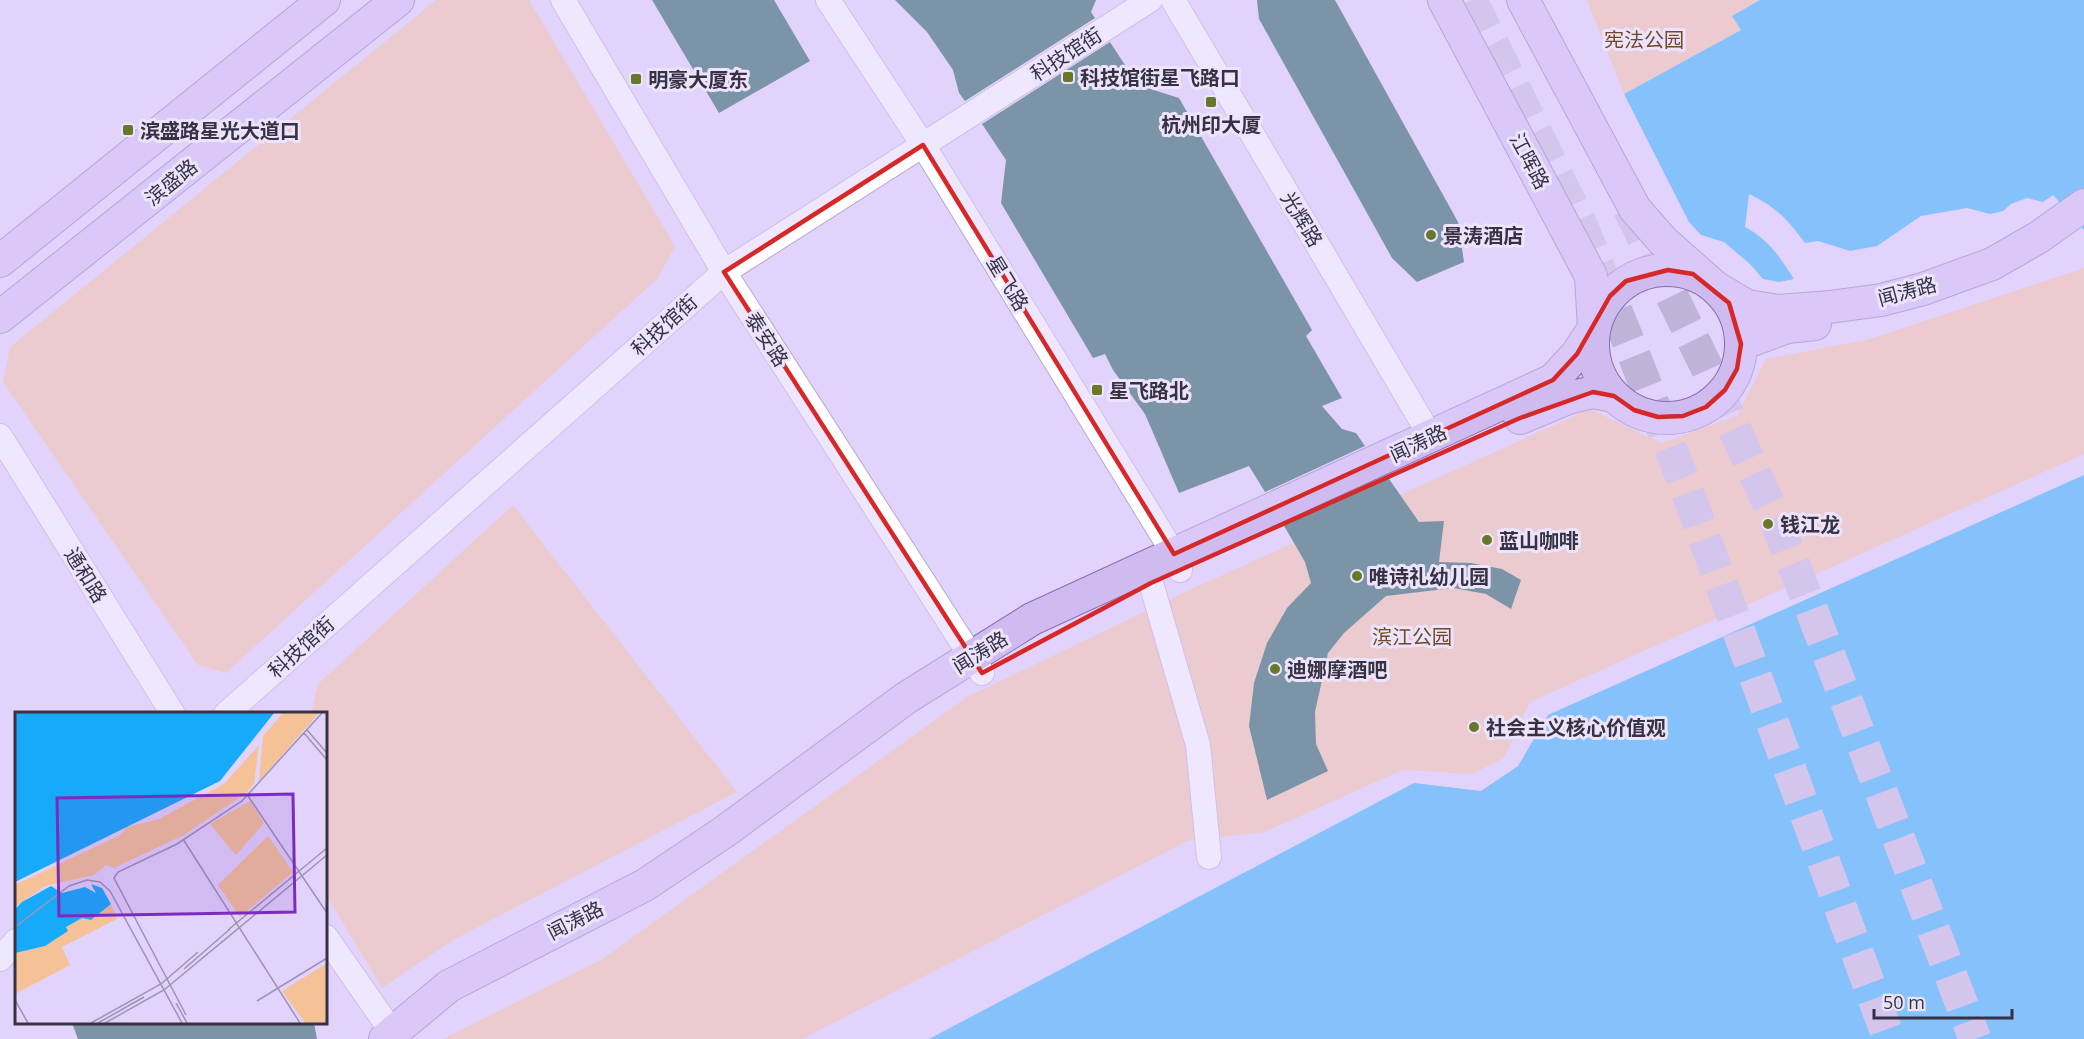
<svg xmlns="http://www.w3.org/2000/svg" width="2084" height="1039" font-family="'Open Sans','Noto Sans SC',sans-serif">
  <rect width="100%" height="100%" fill="#e2d3fd"/>
  <path fill="#f5c297" d="M436 0H529L675 246 658 278 226 673 198 665 3 382 10 347Z
    M1587 0H1760L1732 16 1741 30 1624 94Z
    M2084 268V454L1530 702 1504 758 1472 774 1402 770 1265 832 1187 841 802 1039H443L601 960 967 697 1185 592 1590 409 1661 443 1737 416 1766 359 1870 339Z
    M513 505 737 792 455 939 382 988 326 895V714L311 713 318 684Z"/>
  <path fill="#16aaf9" d="M1760 0H2084V230L2053 195 2043 202 2027 198 2011 204 2003 211 1990 214 1967 208 1921 216 1877 246 1850 251 1818 241 1805 243C1787 219 1776 207 1749 194L1745 227C1768 239 1781 258 1794 279L1779 282 1763 279 1750 264 1724 242 1701 235 1689 222 1624 94 1741 30 1732 16Z
    M2084 475V1039H929L1414 783 1481 791 1518 766 1548 715Z"/>
  <path fill="#00473e" d="M652 0H774L810 61 719 113Z
    M895 0H1096L1091 12 1095 18 965 101 959 93 953 70 927 32Z
    M1257 0H1335L1458 222 1464 262 1417 282 1392 258 1259 19Z
    M1110 42 1138 85 1179 98 1312 330 1306 336 1342 398 1322 406 1342 429 1356 433 1365 446 1265 492 1249 466 1179 493 1145 414 1113 370 1105 354 1093 358 1001 203 1006 160 982 124Z
    M1387 476 1419 522 1444 521 1439 562 1471 563 1502 569 1521 580 1511 609 1486 594 1453 588 1386 596 1344 633 1328 653 1315 712 1316 744 1328 771 1267 800 1249 726 1254 683 1267 643 1287 608 1311 583 1305 562 1283 524Z
    M72 1023H314L317 1039H78Z"/>
  <g fill="none" stroke-linecap="round" stroke-linejoin="round">
    <path stroke="#c0b3d8" stroke-width="33" stroke-dasharray="33 16" stroke-linecap="butt" d="M1471 0 1582 227 1631 348 1683 480 1889 1039
      M1629 208 1705 364 1772 511 1811 608 1975 1039"/>
    <g stroke="#b7a9d1" stroke-width="26">
      <path id="minor" d="M563 0 724 272 982 673
        M828 0 923 145 1174 554 1180 570
        M1173 0 1431 437
        M0 436 173 714
        M1151 583 1198 745 1209 857
        M226 714 724 272 1150 0
        M326 937 392 1032
        M0 959 16 941"/>
    </g>
    <g stroke="#866dae" stroke-width="34">
      <path id="major" d="M1523 0 1635 209 1663 241 1715 287 1747 306 1779 311 1830 307 1881 300 1923 289 1992 264 2039 237 2084 205
        M0 261 324 0
        M1593 344a74 74 0 1 1 148 0a74 74 0 1 1-148 0Z
        M0 317 398 0
        M1741 344 1787 327 1815 324
        M1520 418 1568 398 1593 392 1614 396
        M385 1039 449 986 645 885 724 832 906 698 1032 619 1553 380 1577 354 1594 328 1591 276 1444 0"/>
    </g>
    <use href="#minor" stroke="#fff" stroke-width="24"/>
    <use href="#major" stroke="#d0bbf1" stroke-width="32"/>
  </g>
  <path d="M0 0H2084V1039H0ZM923 145 1174 554 1553 380 1577 354 1610 296 1626 281 1668 270 1693 274 1729 303 1741 344 1737 369 1725 390 1706 407 1683 416 1658 417 1634 410 1614 396 1593 392 1520 418 1151 583 982 673 724 272Z" fill="#e2d3fd" fill-opacity=".55" fill-rule="evenodd"/>
  <path fill="none" stroke="#d62828" stroke-width="4.5" stroke-linejoin="round" d="M923 145 1174 554 1553 380 1577 354 1610 296 1626 281 1668 270 1693 274 1729 303 1741 344 1737 369 1725 390 1706 407 1683 416 1658 417 1634 410 1614 396 1593 392 1520 418 1151 583 982 673 724 272Z"/>
  <g fill="#677929" stroke="#ece3fd" stroke-width="2">
    <rect x="1062" y="71" width="12" height="12" rx="3"/>
    <rect x="630" y="73" width="12" height="12" rx="3"/>
    <rect x="1205" y="96" width="12" height="12" rx="3"/>
    <rect x="122" y="124" width="12" height="12" rx="3"/>
    <circle cx="1431" cy="235" r="6"/>
    <rect x="1091" y="384" width="12" height="12" rx="3"/>
    <circle cx="1768" cy="524" r="6"/>
    <circle cx="1487" cy="540" r="6"/>
    <circle cx="1357" cy="576" r="6"/>
    <circle cx="1275" cy="669" r="6"/>
    <circle cx="1474" cy="727" r="6"/>
  </g>
  <g text-anchor="middle" dominant-baseline="central" stroke-width="6" stroke-linejoin="round" paint-order="stroke">
    <g font-size="20" fill="#724924" stroke="#ece3fd">
      <text x="1644" y="39">宪法公园</text>
      <text x="1412" y="636">滨江公园</text>
    </g>
    <g font-size="20" fill="#373142" stroke="#ece3fd">
      <text transform="translate(1066 54) rotate(-33)">科技馆街</text>
      <text transform="translate(1530 161) rotate(62)">江晖路</text>
      <text transform="translate(171 182) rotate(-39)">滨盛路</text>
      <text transform="translate(1302 219) rotate(59)">光辉路</text>
      <text transform="translate(1008 283) rotate(59)">星飞路</text>
      <text transform="translate(1907 291) rotate(-15)">闻涛路</text>
      <text transform="translate(664 325) rotate(-42)">科技馆街</text>
      <text transform="translate(767 339) rotate(57)">泰安路</text>
      <text transform="translate(1418 443) rotate(-25)">闻涛路</text>
      <text transform="translate(86 575) rotate(58)">通和路</text>
      <text transform="translate(301 647) rotate(-42)">科技馆街</text>
      <text transform="translate(980 652) rotate(-32)">闻涛路</text>
      <text transform="translate(575 920) rotate(-27)">闻涛路</text>
    </g>
    <g font-size="20" font-weight="bold" fill="#373142" stroke="#ece3fd" text-anchor="start">
      <text x="1080" y="77">科技馆街星飞路口</text>
      <text x="648" y="79">明豪大厦东</text>
      <text x="1211" y="124" text-anchor="middle">杭州印大厦</text>
      <text x="140" y="130">滨盛路星光大道口</text>
      <text x="1443" y="235">景涛酒店</text>
      <text x="1109" y="390">星飞路北</text>
      <text x="1780" y="524">钱江龙</text>
      <text x="1499" y="540">蓝山咖啡</text>
      <text x="1369" y="576">唯诗礼幼儿园</text>
      <text x="1287" y="669">迪娜摩酒吧</text>
      <text x="1486" y="727">社会主义核心价值观</text>
    </g>
  </g>
  <g transform="translate(15 712)">
    <rect width="312" height="312" fill="#e2d3fd"/>
    <path d="M268 1H304L244 69 248 24ZM244 33 239 72 231 81 169 123 99 156 91 153 79 163 30 174 0 195V173L105 123 112 115 144 107 209 72ZM235 89 249 111 221 143 195 112ZM253 124 278 160 225 205 203 173ZM96 192 102 207 47 235 55 253 0 282V241L30 234 53 219 51 215 67 206 75 208ZM312 251V311H290L267 279Z" fill="#f5c297"/>
    <path d="M0 1H259L205 69 0 170ZM76 172 87 176 96 192 76 208 67 206 51 215 53 219 30 234 0 241V197L7 190 36 174 47 181 70 175 81 181Z" fill="#16aaf9"/>
    <path fill="none" stroke="#9e92b2" stroke-width="1.5" d="M292 18 312 41M289 21 312 48M233 84 312 201M168 127 285 311M0 215 54 174 72 168 85 170 95 179 167 311M213 218 312 136M169 257 215 217M0 288 13 311M242 289 312 246M161 291 172 311M171 303 99 166 103 160 162 132 227 89 307 1M76 311 146 272 183 240M83 311 129 285M90 311 149 278 312 143"/>
    <path fill="#7b2cbf" fill-opacity="0.15" stroke="#7b2cbf" stroke-width="3" d="M278 82 280 200 44 204 42 86Z"/>
    <rect width="312" height="312" fill="none" stroke="#373142" stroke-width="3"/>
  </g>
  <path d="M1874 1009v9h138v-9" fill="none" stroke="#373142" stroke-width="3"/>
  <text x="1883" y="1009" font-size="18" fill="#373142" stroke="#ece3fd" stroke-width="4.5" paint-order="stroke">50 m</text>
</svg>
